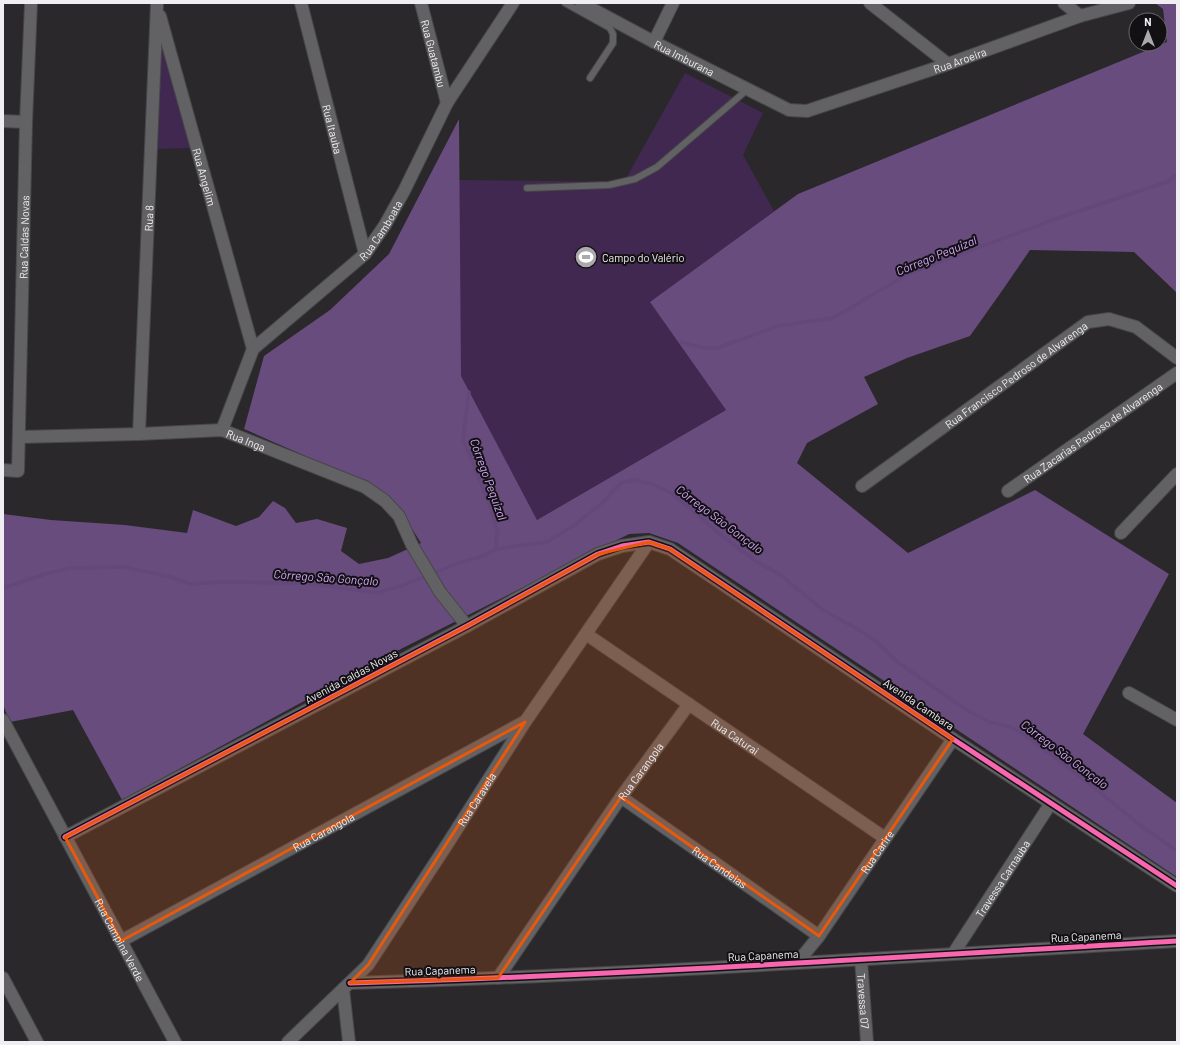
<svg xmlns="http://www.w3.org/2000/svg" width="1180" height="1045" font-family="Barlow,sans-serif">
  <rect width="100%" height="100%" fill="#2a282b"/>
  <path fill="#402851" d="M161 38 190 148 158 149Z
    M685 73 763 113 743 155 774 211 651 302 726 410 537 520 460 376 459 180 624 182Z"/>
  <path fill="#684c7d" d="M1155 3H1177V293L1134 252 1030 250 1004 288 970 336 907 358 864 377 878 404 807 443 797 463 908 553 1035 490 1169 574 1083 734 1177 803V877L678 543 649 533 629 534 387 656 122 800 73 710 10 722 3 705V514L51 520 125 525 187 533 193 510 236 526 259 517 273 501 285 508 296 523 317 519 347 528 341 551 359 564 388 558 421 543 397 505 376 487 244 429 264 356 330 310 389 254 459 119 461 376 537 520 726 410 650 302 798 194 1167 42 1163 9Z"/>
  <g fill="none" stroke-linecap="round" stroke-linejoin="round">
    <path stroke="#65487b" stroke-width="3.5" d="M681 342 704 348H717L778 326 833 318 910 273 1061 217 1167 182 1177 175
      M469 392 463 439 490 506 497 530 496 549
      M3 588 45 574 71 568 124 567 171 577 190 584 222 582 306 583 378 593 404 585 456 564 483 556 496 549 547 542 576 524 603 502 621 483 634 480 652 484 671 493 697 514 717 532 737 547 759 563 781 575 823 610 863 632 877 642 896 661 967 710 989 722 1011 727 1030 739 1085 780 1141 826 1177 851"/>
    <g stroke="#474648" stroke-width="8">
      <path id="service" d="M565 3 610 28 613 34V43L590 78
        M527 188 609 185 635 179 657 167 748 89"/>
    </g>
    <g stroke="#474648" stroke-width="14">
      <g id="minor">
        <path id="s1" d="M301 3 365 254"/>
        <path id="s2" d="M421 3 447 103"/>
        <path id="s3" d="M581 3 654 42 789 110 807 111 948 64 1080 16 1129 3"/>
        <path d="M870 3 948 64"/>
        <path d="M1064 3 1080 16"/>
        <path id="s4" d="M160 16 253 349"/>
        <path d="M654 42 673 3"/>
        <path d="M3 121 26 122"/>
        <path id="s5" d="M222 430 253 349 365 254 385 225 404 191 447 103 513 3"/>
        <path id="s6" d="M139 434 157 3"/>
        <path id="s7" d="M19 437 139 434 222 430 365 487 385 501 399 516 412 545 440 592 467 626"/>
        <path id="s8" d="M3 470 18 471 26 122 31 3"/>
        <path id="s9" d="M862 486 1088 322 1109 319 1136 327 1177 358"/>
        <path id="s10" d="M1008 491 1177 373"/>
        <path d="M1121 533 1177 474"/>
        <path id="s11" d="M586 634 885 838"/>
        <path d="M1129 693 1177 720"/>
        <path id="s12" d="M3 720 175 1042"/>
        <path id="s13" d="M621 797 819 936"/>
        <path d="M65 837 467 626 598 554 622 546 649 542 670 549 953 739 1177 886"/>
        <path id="s14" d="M121 941 524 722"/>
        <path id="s15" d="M953 954 1051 803"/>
        <path id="s16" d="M861 959 867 1042"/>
        <path id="s17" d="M797 963 819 936 953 739"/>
        <path d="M3 978 37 1042"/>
        <path id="s18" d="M498 978 621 797 689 704"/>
        <path d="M350 983C626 975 901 957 1177 941"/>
        <path d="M343 989 349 1042"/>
        <path id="s19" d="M288 1042 368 965 448 843 525 722 649 542"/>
      </g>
    </g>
    <use href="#service" stroke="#626163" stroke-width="6"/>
    <use href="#minor" stroke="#626163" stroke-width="12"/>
    <g stroke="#121013" stroke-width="8">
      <path id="cycleway" d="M65 837 467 626 598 554 622 546 649 542 670 549 953 739 1177 886
        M350 983C626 975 901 957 1177 941"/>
    </g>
    <use href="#cycleway" stroke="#f766af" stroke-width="5"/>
  </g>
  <path fill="#e8590c" fill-opacity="0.2" stroke="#e8590c" stroke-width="3" stroke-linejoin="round" d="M649 542 670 549 953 739 819 936 621 797 498 978 350 983 368 965 525 722 121 941 65 837 467 626 598 554Z"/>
  <defs>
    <g id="stadium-disc" transform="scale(1.15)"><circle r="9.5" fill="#aba9ac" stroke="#121013"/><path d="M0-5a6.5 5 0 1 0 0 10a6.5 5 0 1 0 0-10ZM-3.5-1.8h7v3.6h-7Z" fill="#fff"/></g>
  </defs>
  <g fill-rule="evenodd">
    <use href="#stadium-disc" x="586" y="257"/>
  </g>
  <g text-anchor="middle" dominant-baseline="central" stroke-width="4" stroke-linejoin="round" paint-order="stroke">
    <g font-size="11" fill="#f0eef2" stroke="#121013">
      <text stroke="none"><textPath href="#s2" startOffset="52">Rua Guatambu</textPath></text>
      <text stroke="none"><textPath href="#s3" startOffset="117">Rua Imburana</textPath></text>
      <text stroke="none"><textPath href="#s3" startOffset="413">Rua Aroeira</textPath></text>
      <text stroke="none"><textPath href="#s1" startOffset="130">Rua Itauba</textPath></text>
      <text stroke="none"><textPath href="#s4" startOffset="167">Rua Angelim</textPath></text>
      <text stroke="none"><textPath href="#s6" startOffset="216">Rua 8</textPath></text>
      <text stroke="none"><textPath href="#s5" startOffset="262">Rua Camboata</textPath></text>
      <text stroke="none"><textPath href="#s8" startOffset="249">Rua Caldas Novas</textPath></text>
      <text stroke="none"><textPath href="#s9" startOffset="190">Rua Francisco Pedroso de Alvarenga</textPath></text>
      <text stroke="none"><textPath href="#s10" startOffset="103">Rua Zacarias Pedroso de Alvarenga</textPath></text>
      <text stroke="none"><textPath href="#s7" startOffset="229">Rua Inga</textPath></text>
      <text transform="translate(351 676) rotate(-28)">Avenida Caldas Novas</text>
      <text transform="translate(919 704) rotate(34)">Avenida Cambara</text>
      <text stroke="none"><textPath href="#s11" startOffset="181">Rua Caturai</textPath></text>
      <text stroke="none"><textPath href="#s18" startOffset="251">Rua Carangola</textPath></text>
      <text stroke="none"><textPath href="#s19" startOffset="309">Rua Caravela</textPath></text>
      <text stroke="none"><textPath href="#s14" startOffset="230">Rua Carangola</textPath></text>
      <text stroke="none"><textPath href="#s17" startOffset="137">Rua Carire</textPath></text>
      <text stroke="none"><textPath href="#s13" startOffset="121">Rua Candeias</textPath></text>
      <text stroke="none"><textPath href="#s15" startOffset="90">Travessa Carnauba</textPath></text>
      <text transform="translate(1086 936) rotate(-3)">Rua Capanema</text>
      <text stroke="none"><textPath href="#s12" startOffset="249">Rua Campina Verde</textPath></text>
      <text transform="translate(763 955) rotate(-3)">Rua Capanema</text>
      <text transform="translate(440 970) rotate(-2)">Rua Capanema</text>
      <text stroke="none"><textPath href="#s16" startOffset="42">Travessa 07</textPath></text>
    </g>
    <g font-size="11" fill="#f0eef2" stroke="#121013" text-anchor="start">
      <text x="602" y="257">Campo do Valério</text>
    </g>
    <g font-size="12" font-style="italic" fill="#d6a7fa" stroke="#121013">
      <text transform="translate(936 255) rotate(-22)">Córrego Pequizal</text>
      <text transform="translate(489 479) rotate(70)">Córrego Pequizal</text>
      <text transform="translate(720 519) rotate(37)">Córrego São Gonçalo</text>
      <text transform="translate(326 577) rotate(4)">Córrego São Gonçalo</text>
      <text transform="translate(1065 754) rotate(37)">Córrego São Gonçalo</text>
    </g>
  </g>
  <rect width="1180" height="1045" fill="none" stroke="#f0eef2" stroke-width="8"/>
  <g transform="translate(1148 32)"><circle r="19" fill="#121013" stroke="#6b696c"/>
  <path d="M0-3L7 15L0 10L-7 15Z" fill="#aba9ac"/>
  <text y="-6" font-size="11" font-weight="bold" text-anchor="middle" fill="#f0eef2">N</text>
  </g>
</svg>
